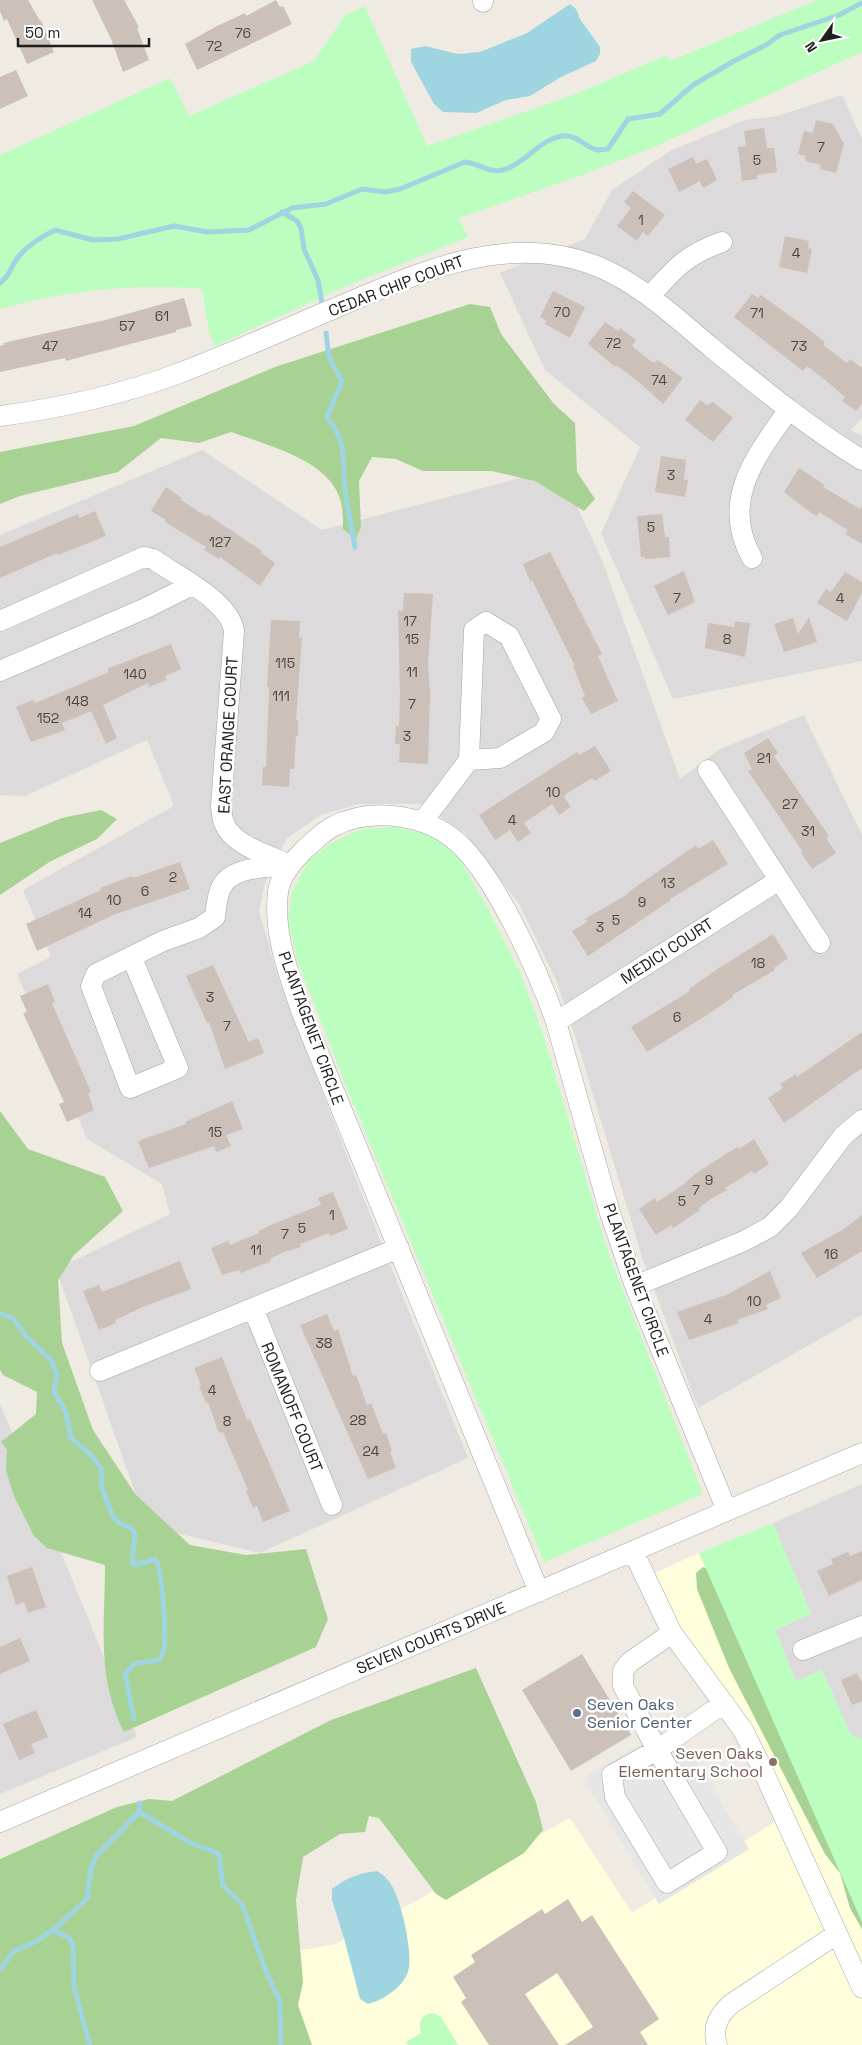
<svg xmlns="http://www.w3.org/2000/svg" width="862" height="2045" font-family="'Space Grotesk',sans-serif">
  <rect width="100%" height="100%" fill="#f0ebe2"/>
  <path fill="#dcdada" d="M842 95 862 139V418L851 430 862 436V661L673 699 601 533 640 447 545 370 500 273 585 239 612 190 670 151 745 120 777 116Z
    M202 450 322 530 536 474 572 496 602 560 680 779 720 749 804 715 862 835V1315L698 1408 642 1257 578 1045 557 982 519 904 464 832 420 804H358L321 815 287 838 265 883 259 911 278 977 359 1187 468 1458 260 1553 147 1526 56 1269 170 1214 162 1184 87 1139 17 974 51 957 23 890 174 806 147 740 25 796 0 795V535Z
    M0 1404 137 1737 0 1794Z
    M862 1484V1739L851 1735 822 1670 796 1681 775 1630 811 1614 773 1523Z"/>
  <path fill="#fffedc" d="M699 1553 862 1922V2045H266L230 1963 336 1944 570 1818 632 1913 779 1819 732 1705 675 1628 648 1576Z"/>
  <path fill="#a8d294" d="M470 304 490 307 501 334 554 404 575 423 577 472 595 499 584 511 535 481 492 471H423L396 459 372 457 359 481 361 527 356 539 343 529C343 521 343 511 341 502 331 460 266 445 231 432L199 443 161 438 118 472 20 496 0 504V452L134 426 275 367Z
    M101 810 117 819 97 839 51 861 0 895V843L62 818Z
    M0 1111 28 1149 105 1177 123 1211 74 1255 58 1280 62 1343 93 1430 136 1495 190 1545 246 1555 306 1549 328 1619 316 1647 124 1732C96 1676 105 1624 105 1565L47 1548 34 1536 14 1496 6 1471 7 1450 1 1442 36 1414 37 1392 3 1375 0 1370Z
    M703 1567 714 1572 862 1868V1929L850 1908 840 1873 825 1854 729 1668 697 1589 696 1573Z
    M476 1668 536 1802 543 1830 524 1853 446 1900 436 1894 379 1818 369 1816 365 1832 340 1834 303 1857 296 1900 303 1982 298 2005 312 2045H0V1859L117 1807 149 1799 172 1801 331 1720Z"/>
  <path fill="#bbfebf" d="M817 0H862V52L656 146 585 174 459 218 468 237 344 287 215 346 209 332 202 289C135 283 64 291 0 309V155L170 78 189 116 314 61 345 15 365 6 427 146 573 95 667 55 670 61Z
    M395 827 431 835 459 858 486 905 521 974 544 1037 608 1252 703 1494 544 1562 346 1086 297 960 288 919 292 892 309 860 331 843 361 829Z
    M773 1523 811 1614 775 1630 796 1681 822 1670 851 1735 862 1739V1922L699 1553Z
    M434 2013 441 2017 458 2045H408L406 2042 421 2033C418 2021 421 2014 434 2013Z"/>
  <path fill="#e6e6e6" d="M674 1724 749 1849 659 1904 583 1778Z"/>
  <path fill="#9fd4e1" d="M570 4 576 9 580 19 600 47V54L596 61 561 77 530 96 506 100 476 113 443 112 434 104 411 62V49L425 46 458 54 480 52 527 33Z
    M377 1871C380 1873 384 1875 386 1878 400 1890 412 1948 409 1967 407 1985 384 2000 368 2004L360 1999 344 1938 332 1900V1889C346 1878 359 1873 377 1871Z"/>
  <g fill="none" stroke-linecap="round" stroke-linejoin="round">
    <path stroke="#9fd4e1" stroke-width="5" d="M282 212 297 221 301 228 304 249 318 280 322 303
      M0 283C10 276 10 269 16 260 25 247 41 237 55 230L93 240 118 239 174 226 207 232 249 230 292 208 326 204 362 189 385 192 400 189 465 162C479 163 491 175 506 169 526 162 540 140 562 136 577 134 583 146 597 150 600 150 605 149 608 149L628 119 660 114 693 85 734 61 766 45 780 35 839 15 862 3
      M326 333 329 357 342 381 327 417C348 444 342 458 345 489 347 508 352 528 355 547
      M0 1314 13 1318 25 1335 51 1360 57 1374 54 1392 66 1412 71 1438 91 1455 101 1468 102 1488 113 1517 121 1524 130 1527 135 1534 132 1563 135 1565 155 1559C163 1567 166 1636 164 1649 163 1653 161 1657 159 1660L134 1664 125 1674 134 1719
      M139 1812 189 1842 219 1854 223 1886 242 1904 267 1974 280 2001 281 2045
      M53 1930 69 1938 73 1945 74 1987 90 2045
      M0 1970 14 1951 37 1941 53 1930 87 1899 91 1869 96 1856 139 1812 140 1803"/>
  </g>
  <path fill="#ccc1b8" d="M0 0H28L40 21 41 20 54 52 27 64 7 19 4 21 0 11Z
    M92 0H124L139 27 137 28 149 60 123 72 111 39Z
    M276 0 280 7 283 6 292 24 197 70 185 44 215 27 245 13 246 16Z
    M16 70 28 96 0 109V77Z
    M816 120 833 124 844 144 836 173 820 169 821 165 805 161 806 156 798 154 804 131 813 133Z
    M764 128 767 148H774L777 172 757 175V179L742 181 738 147 746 146 744 131Z
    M693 157 696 164 707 159 717 180 703 188 700 181 679 192 668 169Z
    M633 191 665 215 648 236 643 232 637 241 617 226 631 208 624 202Z
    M785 236 809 241 808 248 812 249 807 273 779 267Z
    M553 291 585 307 570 338 545 324 546 321 540 317Z
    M752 294 758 298 761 295 804 326 825 342 823 345 847 363 850 359 862 368V403L856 411 842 401 845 397 830 384 807 366 803 371 734 317Z
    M184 298 192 326 176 330V332L66 361 65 358 0 372V346L4 345 3 343 105 320Z
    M605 322 618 331 620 328 636 340 632 346 653 363 658 360 683 378 663 404 639 382 616 365 615 367 588 344Z
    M700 400 707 405 713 402 733 418 713 442 685 420Z
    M661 456 686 460 684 480H688L685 497 655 492Z
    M799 468 825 485 823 487 860 509 862 506V544L845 534 848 530 819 512 817 516 810 512 784 492Z
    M166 487 182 498 181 500 207 517 208 515 262 551 261 553 275 563 260 586 220 557 219 559 204 550 206 547 165 522 166 520 151 511Z
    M95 511 106 536 58 555 57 553 0 578V547L78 514 80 518Z
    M662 514 665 537H669L670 557 645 559V557H641L637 516Z
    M550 552 602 654 598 656 618 701 591 714 582 698 585 696 573 666H575L532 580 530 581 523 564Z
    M684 571 695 602 668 615 654 586Z
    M845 572 862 582V593L847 621 817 603 826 589 831 592Z
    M404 593 433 594 428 663 430 695 428 764 399 762 400 744H395L396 726H399L400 695 398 610 403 611Z
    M809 617 817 642 784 652 774 624 793 618 798 634Z
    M271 620 300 621 299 638H302L296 720H298V736H296L294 769H290L289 787 262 785 263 767H266L269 687H267Z
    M735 621 750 623 745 657 705 648 708 623 734 627Z
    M171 644 181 669 165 676 167 680 149 687 148 683 103 705 117 738 106 744 91 711 62 723 65 730 31 742 16 707 33 700 35 703 109 672 107 669Z
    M768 738 778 753 774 756 829 836 826 838 836 853 812 869 801 853 803 852 748 771 752 769 744 753Z
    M595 746 611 771 594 781 592 778 566 794 564 797 571 807 559 815 552 804 524 823 531 833 518 842 510 830 495 840 479 815 577 752 579 755Z
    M713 840 728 864 670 899 671 900 588 956 572 931 587 922 585 919 628 894 627 893 696 845 698 849Z
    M180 862 190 889 113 915 37 951 26 924 101 890 100 888 132 876 133 878Z
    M773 934 788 958 774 968 775 970 732 995 733 997 707 1015 647 1052 631 1027 690 991 689 989 716 970Z
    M213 965 249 1042 258 1038 264 1053 225 1069 209 1022 207 1023 186 976Z
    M48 984 55 1002 52 1003 91 1092 88 1093 94 1110 67 1122 59 1104 64 1102 23 1013 27 1012 20 996Z
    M862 1032V1068L784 1123 768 1098 783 1088 780 1084 796 1074 797 1077Z
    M232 1101 243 1129 226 1135 231 1146 216 1152 214 1146 149 1168 138 1141 186 1124 185 1122Z
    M754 1139 769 1164 754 1174 752 1171 725 1188 727 1190 712 1198 699 1208 700 1210 673 1228 671 1225 656 1235 639 1209 655 1198 657 1202 683 1185 695 1174 737 1147 739 1149Z
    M333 1192 348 1229 330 1236 329 1233 300 1244 301 1247 284 1252 270 1259 271 1261 241 1273 239 1270 222 1275 211 1248 228 1241 230 1245 259 1233 258 1231 273 1224 321 1205 318 1198Z
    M862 1215V1251L817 1278 801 1253 844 1229Z
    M180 1261 191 1289 145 1306 115 1320 116 1323 99 1330 83 1291 99 1285 102 1292Z
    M770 1271 781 1298 766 1305 768 1309 737 1320 739 1323 689 1340 677 1312 726 1295Z
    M327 1314 334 1331 338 1329 353 1376 356 1375 367 1405 371 1403 383 1434 386 1433 392 1451 390 1452 396 1468 368 1479 300 1325Z
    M222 1357 247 1420 250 1419 290 1511 263 1522 257 1506 253 1508 246 1491 248 1490 223 1432 219 1433 208 1402 206 1403 199 1386 201 1385 194 1368Z
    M862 1551V1580L829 1596 817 1571 833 1564 831 1559 848 1552 850 1556Z
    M32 1567 46 1607 28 1613 24 1602 16 1605 7 1576Z
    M20 1638 30 1661 0 1674V1647Z
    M582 1654 631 1735 571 1771 522 1690Z
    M857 1673 862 1683V1701L852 1705 841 1680Z
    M36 1710 48 1737 31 1744 35 1753 19 1760 3 1724Z
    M568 1899 582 1922 592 1915 659 2019 640 2032 648 2045H565L593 2027 557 1973 525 1994 559 2045H489L461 2002 466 1998 453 1977 475 1962 471 1955 542 1909 545 1914Z"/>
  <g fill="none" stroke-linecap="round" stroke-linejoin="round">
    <g stroke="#a5a5a5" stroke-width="21">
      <path id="minor" d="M483 0V2
        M650 296C675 268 686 255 722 242
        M0 416C61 408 120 395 177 374 230 354 281 331 333 309 417 274 508 229 599 267 642 285 677 319 712 348 761 388 808 427 862 460
        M752 558C720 501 755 457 788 411
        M0 621 144 557 153 559C176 575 230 601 234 631L221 807C222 812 222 818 224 823 233 846 269 855 290 865
        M0 671 146 608 192 585
        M708 770 820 943
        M423 821 469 760 474 630 486 622 509 636 551 719 544 732 500 758 469 760
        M132 958 178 1068 130 1088 91 986 96 974 163 941 199 928 215 917C216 908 217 898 220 890 229 865 268 868 290 865
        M556 1022 779 880
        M635 1286 744 1241 770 1227 789 1208 843 1136 862 1120
        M253 1308 332 1505
        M100 1371 399 1248
        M633 1551 672 1633 743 1730 759 1762 862 1988
        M539 1592 302 1013C289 974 273 935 278 892 280 875 294 860 306 848 314 841 323 832 332 827 368 808 418 813 451 837 492 867 539 973 556 1022L610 1213 635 1286 727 1511
        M672 1633 630 1662 623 1671V1686L657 1750 717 1852 667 1883 615 1797 612 1775 657 1750 724 1703
        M803 1650 862 1626
        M0 1822 862 1453
        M717 2045C712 2027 718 2016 731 2004L837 1934"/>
    </g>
    <use href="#minor" stroke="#fff" stroke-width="20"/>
  </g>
  <circle fill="#5c6f8a" stroke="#fff" stroke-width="2" cx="577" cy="1713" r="5"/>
  <circle fill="#8d6e63" stroke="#fff" stroke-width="2" cx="773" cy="1762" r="5"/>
  <g text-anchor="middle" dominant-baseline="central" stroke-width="5" stroke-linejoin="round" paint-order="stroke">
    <g font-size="14" fill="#4a4744">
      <text x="243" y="33">76</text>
      <text x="214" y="46">72</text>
      <text x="821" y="147">7</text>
      <text x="757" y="160">5</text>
      <text x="641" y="220">1</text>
      <text x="796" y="253">4</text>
      <text x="562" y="312">70</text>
      <text x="757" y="313">71</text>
      <text x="162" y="316">61</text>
      <text x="127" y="326">57</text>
      <text x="613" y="343">72</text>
      <text x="50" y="346">47</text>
      <text x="799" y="346">73</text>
      <text x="659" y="380">74</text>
      <text x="671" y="475">3</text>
      <text x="651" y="527">5</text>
      <text x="220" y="542">127</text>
      <text x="677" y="598">7</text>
      <text x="840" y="598">4</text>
      <text x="410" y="621">17</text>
      <text x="412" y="639">15</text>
      <text x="727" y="639">8</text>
      <text x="285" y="663">115</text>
      <text x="412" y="672">11</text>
      <text x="135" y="674">140</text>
      <text x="281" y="696">111</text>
      <text x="77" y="701">148</text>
      <text x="412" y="704">7</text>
      <text x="48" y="718">152</text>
      <text x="407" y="736">3</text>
      <text x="764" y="758">21</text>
      <text x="553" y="792">10</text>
      <text x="790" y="804">27</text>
      <text x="512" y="820">4</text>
      <text x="808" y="831">31</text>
      <text x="173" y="877">2</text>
      <text x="668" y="883">13</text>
      <text x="145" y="891">6</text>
      <text x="114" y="900">10</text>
      <text x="642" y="902">9</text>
      <text x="85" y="913">14</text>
      <text x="616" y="920">5</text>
      <text x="600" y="927">3</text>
      <text x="758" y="963">18</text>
      <text x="210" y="997">3</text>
      <text x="677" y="1017">6</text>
      <text x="227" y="1026">7</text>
      <text x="215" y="1132">15</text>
      <text x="709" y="1180">9</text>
      <text x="696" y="1190">7</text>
      <text x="682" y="1201">5</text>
      <text x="332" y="1215">1</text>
      <text x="302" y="1228">5</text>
      <text x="285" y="1234">7</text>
      <text x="256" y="1250">11</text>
      <text x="831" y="1254">16</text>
      <text x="754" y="1301">10</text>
      <text x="708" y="1319">4</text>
      <text x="324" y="1343">38</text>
      <text x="212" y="1390">4</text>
      <text x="358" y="1420">28</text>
      <text x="227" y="1421">8</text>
      <text x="371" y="1451">24</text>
    </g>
    <g font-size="16" fill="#1e1e1e" stroke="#fff">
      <text transform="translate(396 286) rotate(-21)">CEDAR CHIP COURT</text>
      <text transform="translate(228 735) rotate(-87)">EAST ORANGE COURT</text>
      <text transform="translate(667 951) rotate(-33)">MEDICI COURT</text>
      <text transform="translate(311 1028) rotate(70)">PLANTAGENET CIRCLE</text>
      <text transform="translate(636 1280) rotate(70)">PLANTAGENET CIRCLE</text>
      <text transform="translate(292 1407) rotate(68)">ROMANOFF COURT</text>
      <text transform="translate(431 1638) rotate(-23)">SEVEN COURTS DRIVE</text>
    </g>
    <g font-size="16" fill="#4e5e75" stroke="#fff" text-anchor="start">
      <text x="587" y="1704">Seven Oaks<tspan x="587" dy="18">Senior Center</tspan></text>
    </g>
    <g font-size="16" fill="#785e54" stroke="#fff" text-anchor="end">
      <text x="763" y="1753">Seven Oaks<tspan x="763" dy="18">Elementary School</tspan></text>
    </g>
  </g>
  <g transform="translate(822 40) rotate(237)" stroke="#ffffff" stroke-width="4" paint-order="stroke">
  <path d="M0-4L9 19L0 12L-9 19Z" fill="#1e1e1e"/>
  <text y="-8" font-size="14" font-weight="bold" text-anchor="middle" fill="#1e1e1e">N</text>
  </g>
  <path d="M18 38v8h131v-8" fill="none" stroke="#1e1e1e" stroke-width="2.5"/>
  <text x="25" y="38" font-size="15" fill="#1e1e1e" stroke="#ffffff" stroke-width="4" paint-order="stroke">50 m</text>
</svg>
